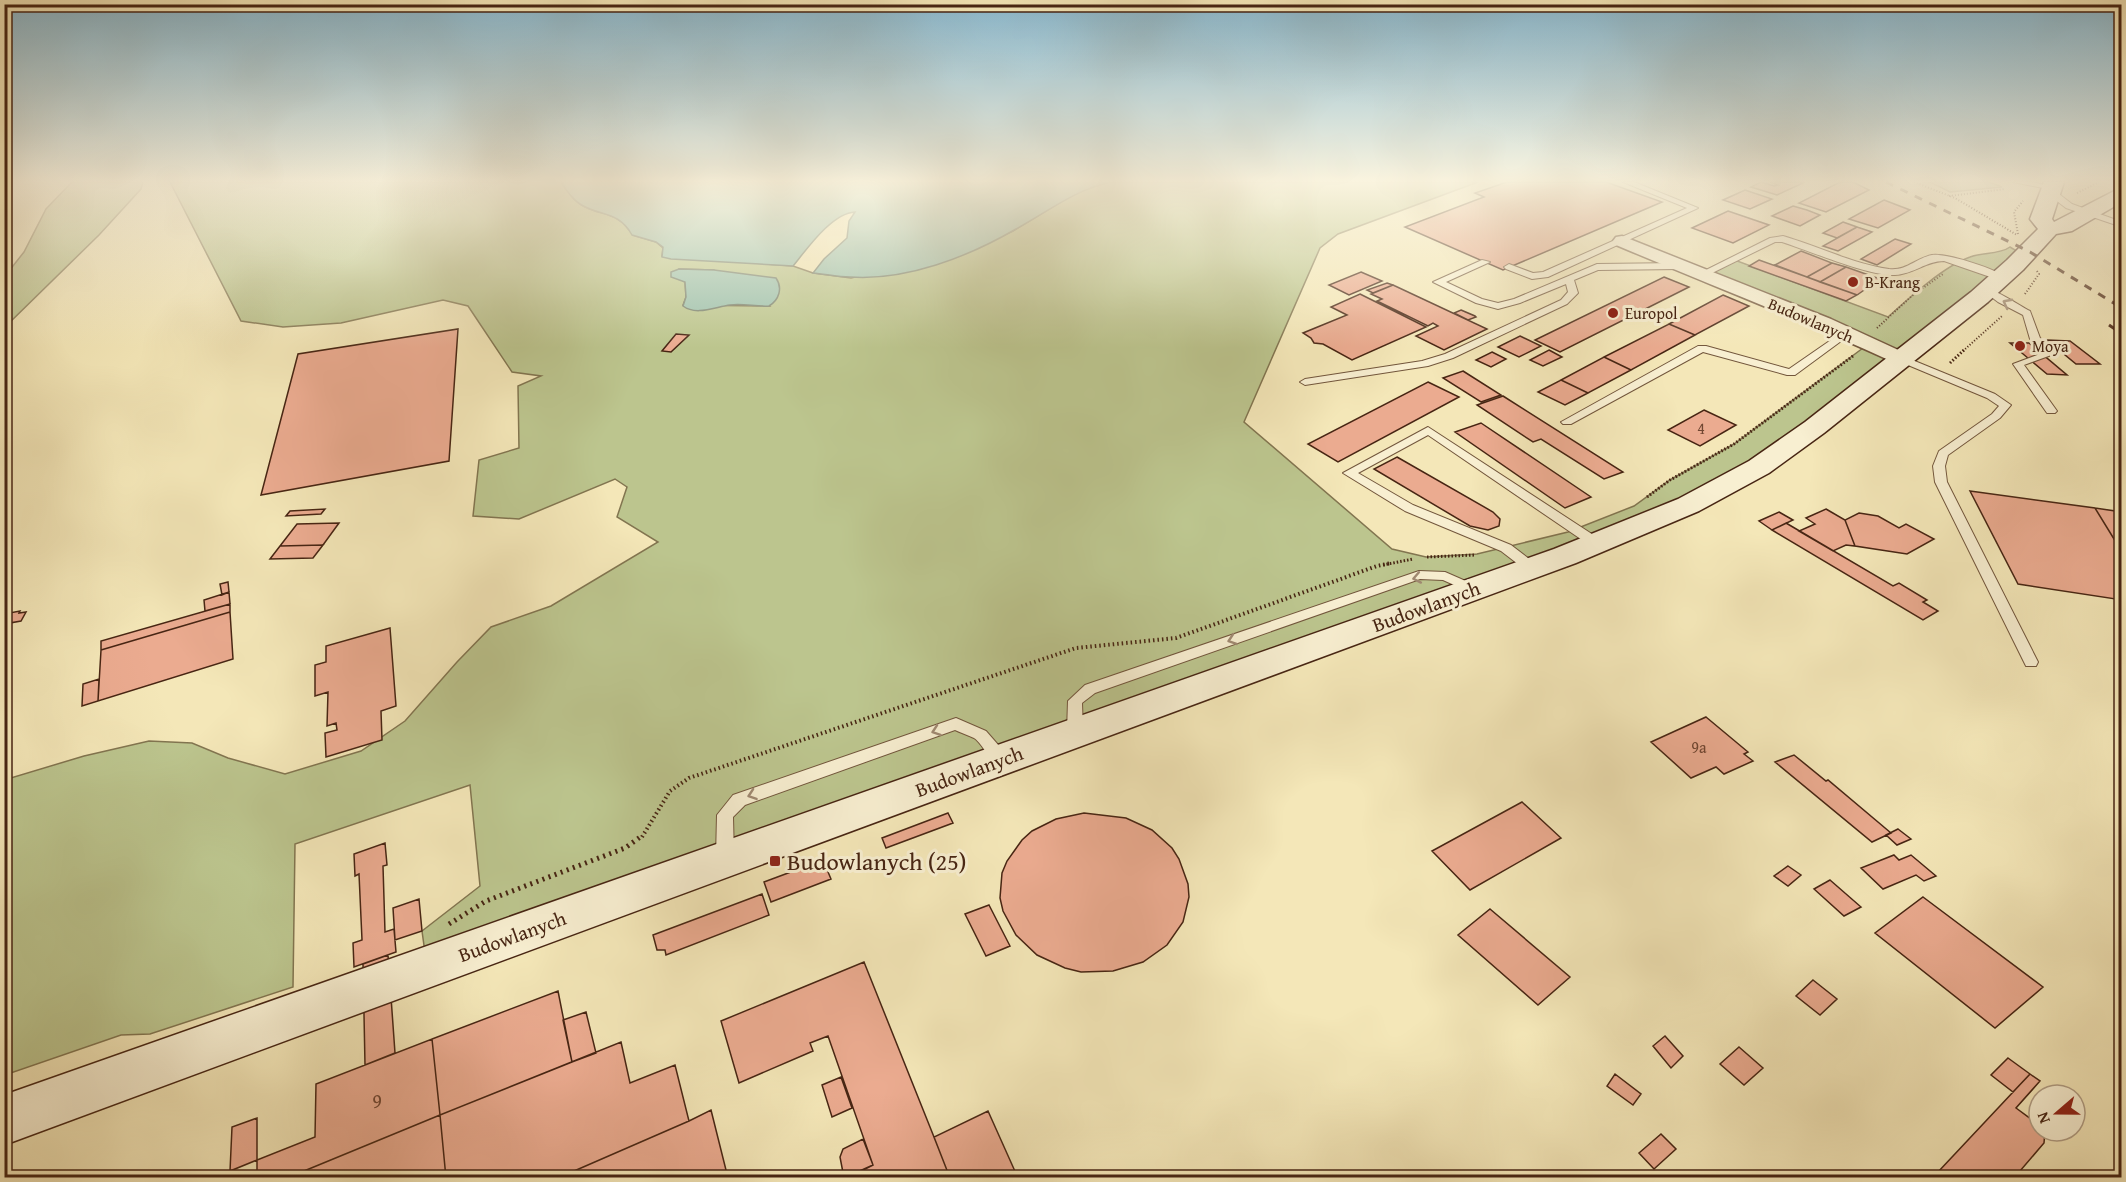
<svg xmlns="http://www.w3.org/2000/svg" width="2126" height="1182" font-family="'Gentium Book Plus',serif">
  <rect width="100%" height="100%" fill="#f4e7b8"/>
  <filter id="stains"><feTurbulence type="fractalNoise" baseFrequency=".00333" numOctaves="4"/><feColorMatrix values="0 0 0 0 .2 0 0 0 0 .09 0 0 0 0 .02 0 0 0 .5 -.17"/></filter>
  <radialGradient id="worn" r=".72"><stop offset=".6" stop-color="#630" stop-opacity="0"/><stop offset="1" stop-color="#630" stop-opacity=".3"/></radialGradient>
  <path fill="#bcc58e" stroke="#827550" stroke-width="1.5" fill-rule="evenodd" d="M72 182H143L141 189 99 235 5 327V276L24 252 46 209Z
    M170 182H561C567 190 572 199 580 204 600 217 618 210 633 235L656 242 663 248 662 256 793 266 813 273 851 278 971 250 1013 231 1079 191 1110 182H1478L1338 234 1320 248 1244 422 1392 549 1426 557 1477 554 1568 532 1634 506 1670 480 1734 444 1863 348 1701 275 1732 259 1888 317C1909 298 1944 266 1970 257 1983 252 1999 255 2010 247L2025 256 1711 494 427 967 422 931 480 886 470 785 295 844 293 987 150 1034 121 1035 5 1075 4 780 84 756 149 741 192 743 228 758 285 774 361 751 405 721 457 662 491 627 551 606 658 542 617 517 627 487 615 479 519 519 473 516 479 460 519 448 518 386 541 376 512 372 468 306 443 300 341 323 283 327 241 321ZM679 269 714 270 769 306 683 305 686 297 685 282 680 279Z
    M1930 182H1989L2002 187 1950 192Z"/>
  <path fill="#9cc0ad" stroke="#7a826f" stroke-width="1.5" d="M561 182H1110C1075 190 1047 212 1016 229 968 257 906 281 850 277 838 277 825 274 813 273L824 259 847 238 849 221 855 212C832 213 807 249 793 266L671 259 662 257 663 247 656 242 632 235C618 210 600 217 580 204 572 199 566 190 561 182Z
    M679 269 714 270 776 278C783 288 779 300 769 306 756 307 743 303 730 305 715 307 696 316 683 306L686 297 685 282 671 277V272Z"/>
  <path fill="#ebab90" stroke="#472513" stroke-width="1.5" d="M1507 182H1606L1662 202 1503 270 1405 227 1484 197 1475 193Z
    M1761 182 1774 186 1778 185 1770 182H1805L1777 195 1751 187Z
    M1840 182H1853L1869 190 1826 212 1799 203Z
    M1745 190 1772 199 1750 209 1723 200Z
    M1884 200 1910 210 1878 228 1849 219Z
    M1793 206 1807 210 1820 215 1800 226 1772 216Z
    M1728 211 1769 225 1733 243 1692 228Z
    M1843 222 1857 227 1837 238 1823 233Z
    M1857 227 1872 232 1838 251 1823 246Z
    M1895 239 1911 244 1877 265 1861 259Z
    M1801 251 1832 263 1807 277 1775 265Z
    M1759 260 1807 277 1857 295 1846 301 1749 266Z
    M1832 263 1846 267 1820 282 1807 277Z
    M1846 267 1880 279 1857 295 1820 282Z
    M1361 272 1382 281 1349 295 1329 285Z
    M1664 277 1689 287 1560 352 1535 340Z
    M1387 283 1393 285 1373 293 1367 290Z
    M1393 285 1487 329 1444 350 1416 336 1438 326 1433 323 1428 326 1377 301 1382 299 1371 294Z
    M1360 294 1426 327 1352 360 1323 344 1314 343 1311 338 1303 333 1347 315 1331 307Z
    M1723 295 1749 306 1695 335 1669 324Z
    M1461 310 1475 316 1476 317 1468 320 1454 313Z
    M1669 324 1695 335 1631 370 1604 357Z
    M458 329 449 461 261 495 298 354Z
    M676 334 689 335 671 352 662 351Z
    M1520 336 1541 346 1519 357 1498 347Z
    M2047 340 2070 341 2100 364H2076Z
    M2010 343H2029L2067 375 2047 374Z
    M1549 350 1562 357 1543 366 1530 360Z
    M1492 352 1506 359 1491 367 1476 360Z
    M1604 357 1631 370 1588 393 1561 380Z
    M1463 371 1501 395 1481 402 1443 378Z
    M1561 380 1588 393 1565 405 1538 392Z
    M1428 382 1459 397 1338 462 1308 444Z
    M1503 396 1623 472 1604 479 1541 439 1533 442 1477 405Z
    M1704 410 1736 425 1700 446 1668 430Z
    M1481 423 1591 497 1565 508 1455 432Z
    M1397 457 1493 512 1500 519 1499 526 1488 530 1470 526 1374 469Z
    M1970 491 2095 508 2122 552V600L2018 584Z
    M2095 508 2122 512V552Z
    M325 509 321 514 286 516 290 511Z
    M1826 509 1845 520 1855 546 1846 545 1833 551 1799 531 1815 524 1806 518Z
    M1779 512 1793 520 1772 530 1759 521Z
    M1859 513 1878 516 1899 528 1906 524 1934 539 1907 554 1855 546 1845 520Z
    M339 523 323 545 280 546 297 524Z
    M1786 523 1893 586 1899 583 1927 600 1923 602 1938 611 1923 620 1772 530Z
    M323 545 313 558 270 559 280 546Z
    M228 582 229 592 222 595 220 584Z
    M229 592 230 604 205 611 204 600Z
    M230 604V612L101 650V641Z
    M20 611 19 613 26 612 21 621 4 624V614Z
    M230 612 233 659 98 701 101 650Z
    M390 628 396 706 381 711 382 740 326 757 325 733 337 730 336 723 327 726 328 692 315 696V665L326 662V646Z
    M99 679 98 701 82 706 83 684Z
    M1706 717 1748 752 1744 754 1753 761 1724 774 1716 767 1691 778 1651 742Z
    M1794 755 1826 781 1828 780 1891 833 1872 842 1775 762Z
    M1522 802 1561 838 1470 890 1432 851Z
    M948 813 953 823 886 848 882 838Z
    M1084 813 1126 818 1152 830 1172 848 1179 859 1188 884 1189 897 1183 922 1167 945 1143 962 1113 971 1081 972 1065 968 1037 955 1016 935 1003 911 1000 898 1002 873 1007 861 1022 840 1032 831 1056 819Z
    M1898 829 1911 839 1897 845 1886 835Z
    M385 843 387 865 383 866 385 932 394 929 396 952 354 967 353 943 362 940 359 874 355 876 354 854Z
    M1894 855 1899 860 1911 855 1936 876 1924 881 1916 875 1883 889 1861 868Z
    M823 860 831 879 771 902 764 882Z
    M1788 866 1801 875 1788 886 1774 876Z
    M1830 880 1861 907 1844 916 1814 889Z
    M762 894 769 915 666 955 665 950H657L653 935Z
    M1923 897 2043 987 1995 1028 1875 933Z
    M419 899 422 931 395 940 393 908Z
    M989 905 1010 946 986 956 965 914Z
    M1490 909 1570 977 1538 1005 1458 935Z
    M388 955 395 1053 365 1065 363 964Z
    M864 962 934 1137 950 1178H847L873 1165 828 1036 810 1043 813 1051 739 1083 721 1021Z
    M1813 980 1837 999 1820 1015 1796 996Z
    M558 991 572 1062 440 1115 432 1039Z
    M586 1012 596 1053 572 1062 563 1020Z
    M1665 1036 1683 1056 1671 1068 1653 1046Z
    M432 1039 440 1115 287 1178H257V1160L315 1137 316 1084Z
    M621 1042 630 1083 675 1065 689 1121 558 1178H446L440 1115Z
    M1739 1047 1763 1068 1744 1085 1720 1064Z
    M2008 1058 2030 1074 2013 1092 1991 1075Z
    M1615 1074 1641 1094 1633 1105 1607 1086Z
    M2030 1074 2040 1081 2016 1108 2039 1125V1131H2045L2044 1143 2014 1178H1944L1938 1172Z
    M841 1077 852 1108 832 1117 822 1085Z
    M711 1110 728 1178H558L689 1121Z
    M988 1111 1018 1178H950L934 1137Z
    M440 1115 446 1178H287Z
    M257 1118V1160L230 1171 232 1127Z
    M1661 1134 1676 1149 1654 1169 1639 1153Z
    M863 1139 873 1165 844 1178 840 1157 843 1149Z"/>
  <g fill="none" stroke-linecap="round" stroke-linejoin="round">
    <g stroke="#72563c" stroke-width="2">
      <path id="service" d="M1623 182H1634L1698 208 1548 277 1532 279 1506 269 1504 267 1509 264 1533 273 1543 272 1687 208Z
        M2013 182H2032L2057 188 2053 190Z
        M2049 191H2055L2072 204 2122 222V227L2066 208 2049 195Z
        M1783 236C1818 246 1853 264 1889 269 1907 271 1916 258 1932 255 1947 253 1996 269 2007 278L1999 280 1944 261C1926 261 1914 274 1895 275 1868 276 1810 251 1782 242H1775L1704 277 1696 275 1770 238Z
        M1482 260 1490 262 1446 282 1482 299 1498 303 1514 299 1597 264 1680 263 1685 266 1680 269 1598 270 1574 280 1578 293 1567 304 1453 358 1428 366 1305 385 1300 382 1305 379 1422 361 1445 354 1561 300 1568 292 1566 284 1520 303 1498 309 1476 303 1433 282Z
        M1986 289C1994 288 2020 306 2030 311L2040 338 2057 353 2024 365 2057 411 2055 413H2047L2013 364 2045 352 2030 339 2023 315 1998 302 1986 293Z
        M1844 331 1848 332V336L1795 375H1787L1703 352 1571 424H1563L1561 422 1698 346H1706L1789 369Z
        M1900 355 1995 394 2011 405 2000 418 1948 455 1945 466 1947 482 2038 662 2036 666H2026L2024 662 1935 482 1933 466 1939 451 1992 414 1999 406 1987 398 1896 360V356Z
        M1428 427 1601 540 1602 543 1601 546H1591L1428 435 1358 473 1413 505 1511 545 1537 565 1539 568 1537 571H1527L1501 551 1405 511 1343 473Z
        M1419 571 1445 572 1477 586 1479 589 1472 593 1443 580 1420 579 1095 693 1082 703 1083 732 1080 736H1070L1067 732 1068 701 1085 685Z
        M956 718 986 731 1007 755 1009 759 1007 763C990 768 985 745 974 738 968 735 961 733 955 730L745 805 733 817 734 858 731 863 725 865 719 863 716 858 717 815 733 795Z"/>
    </g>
    <g stroke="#72563c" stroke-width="3">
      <path id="minor" d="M1622 236 1831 319 1907 354 1910 358 1907 362 1900 364 1893 362C1802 320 1708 284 1616 245L1613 241 1616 237Z"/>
    </g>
    <g stroke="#472513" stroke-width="3">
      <path id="secondary" d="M2044 182H2064L2052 219 2054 222 2122 187V202L2072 231 2056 234 2023 270 1988 302 1824 433 1769 473 1699 511 1576 563 4 1145V1095L1554 549 1678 499 1749 461 1805 422 1971 292 2007 260 2038 229 2030 219Z"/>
    </g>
    <path stroke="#472513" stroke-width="2" stroke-dasharray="1 2" stroke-linecap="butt" d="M1914 182 1955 198 2017 235
      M2077 193 2099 182
      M1949 196 2005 189
      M2018 234 2014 212 2023 201
      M2025 294 2039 274 2037 271
      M1877 328 1913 295 1943 274
      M1963 351 2002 316"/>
    <path stroke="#472513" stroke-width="3" stroke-dasharray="1.5 2" stroke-linecap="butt" d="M1950 363 1965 349
      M1647 497 1670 480 1734 444 1853 356
      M1427 557 1476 555
      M1383 565 1413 559"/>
    <path stroke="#472513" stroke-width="4" stroke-dasharray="1.5 3" stroke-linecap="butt" d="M642 837 670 791 689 778 1076 648 1176 638 1377 566 1391 563"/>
    <path stroke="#472513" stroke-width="5" stroke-dasharray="2 4.5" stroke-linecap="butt" d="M449 924 486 901 625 848 643 835"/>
    <use href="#service" fill="#f8efd1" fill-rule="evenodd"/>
    <use href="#minor" fill="#f8efd1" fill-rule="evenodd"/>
    <use href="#secondary" fill="#f8efd1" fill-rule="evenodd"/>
    <path stroke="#472513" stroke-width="3" stroke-dasharray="8 8" stroke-linecap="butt" d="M1886 182 2030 252 2122 308
      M2109 325 2122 334"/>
  </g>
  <defs><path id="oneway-chevron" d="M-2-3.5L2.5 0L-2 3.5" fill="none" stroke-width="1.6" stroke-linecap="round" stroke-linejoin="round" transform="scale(1.5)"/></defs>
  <g stroke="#a08a72">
    <use href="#oneway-chevron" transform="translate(2007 303) rotate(-152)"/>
    <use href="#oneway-chevron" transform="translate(1417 578) rotate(169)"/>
    <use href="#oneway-chevron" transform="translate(1232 640) rotate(161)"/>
    <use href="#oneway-chevron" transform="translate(936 731) rotate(161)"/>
    <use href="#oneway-chevron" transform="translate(752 795) rotate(161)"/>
  </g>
  <linearGradient id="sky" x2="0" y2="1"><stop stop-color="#89b9d0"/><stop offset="0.52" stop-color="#faf4df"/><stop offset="1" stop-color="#faf4df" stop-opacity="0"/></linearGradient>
  <rect width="2126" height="348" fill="url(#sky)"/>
  <g fill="#8f2418" stroke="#f8efd1" stroke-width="2">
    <circle cx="1853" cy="282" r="6"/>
    <circle cx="1613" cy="313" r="6"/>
    <circle cx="2020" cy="346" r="6"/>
    <rect x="769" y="855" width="12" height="12" rx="3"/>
  </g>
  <g text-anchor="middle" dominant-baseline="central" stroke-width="6" stroke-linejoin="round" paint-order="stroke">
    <g font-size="16" fill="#472513" stroke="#f8efd1" text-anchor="start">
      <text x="1865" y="282">B-Krang</text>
      <text x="1625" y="313">Europol</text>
      <text x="2032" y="346">Moya</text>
    </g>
    <g font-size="16" fill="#472513" stroke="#f8efd1">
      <text transform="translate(1811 320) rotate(23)">Budowlanych</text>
    </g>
    <g font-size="16" fill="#704632">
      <text x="1701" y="428">4</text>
      <text x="1699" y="747">9a</text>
    </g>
    <g font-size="20" fill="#472513" stroke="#f8efd1">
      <text transform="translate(1426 606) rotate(-20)">Budowlanych</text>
      <text transform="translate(969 771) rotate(-20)">Budowlanych</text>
      <text transform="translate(512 936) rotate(-20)">Budowlanych</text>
    </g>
    <g font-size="20" fill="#704632">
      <text x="377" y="1100">9</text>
    </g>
    <g font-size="24" fill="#472513" stroke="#f8efd1" text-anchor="start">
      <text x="787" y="861">Budowlanych (25)</text>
    </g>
  </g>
  <rect width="2126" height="1182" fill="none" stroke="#f4e7b8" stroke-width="24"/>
  <rect x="6" y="6" width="2114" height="1170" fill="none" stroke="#472513" stroke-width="3"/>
  <rect x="12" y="12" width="2102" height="1158" fill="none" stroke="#472513" stroke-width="1.5"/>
  <g transform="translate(2057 1113) rotate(250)"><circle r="28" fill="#f8efd1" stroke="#b19e85" stroke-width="1.5"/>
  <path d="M0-4.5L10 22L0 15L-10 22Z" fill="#8f2418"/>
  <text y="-9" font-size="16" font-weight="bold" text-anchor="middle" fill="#472513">N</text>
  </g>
  <rect width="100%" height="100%" filter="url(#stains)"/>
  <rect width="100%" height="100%" fill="url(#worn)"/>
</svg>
